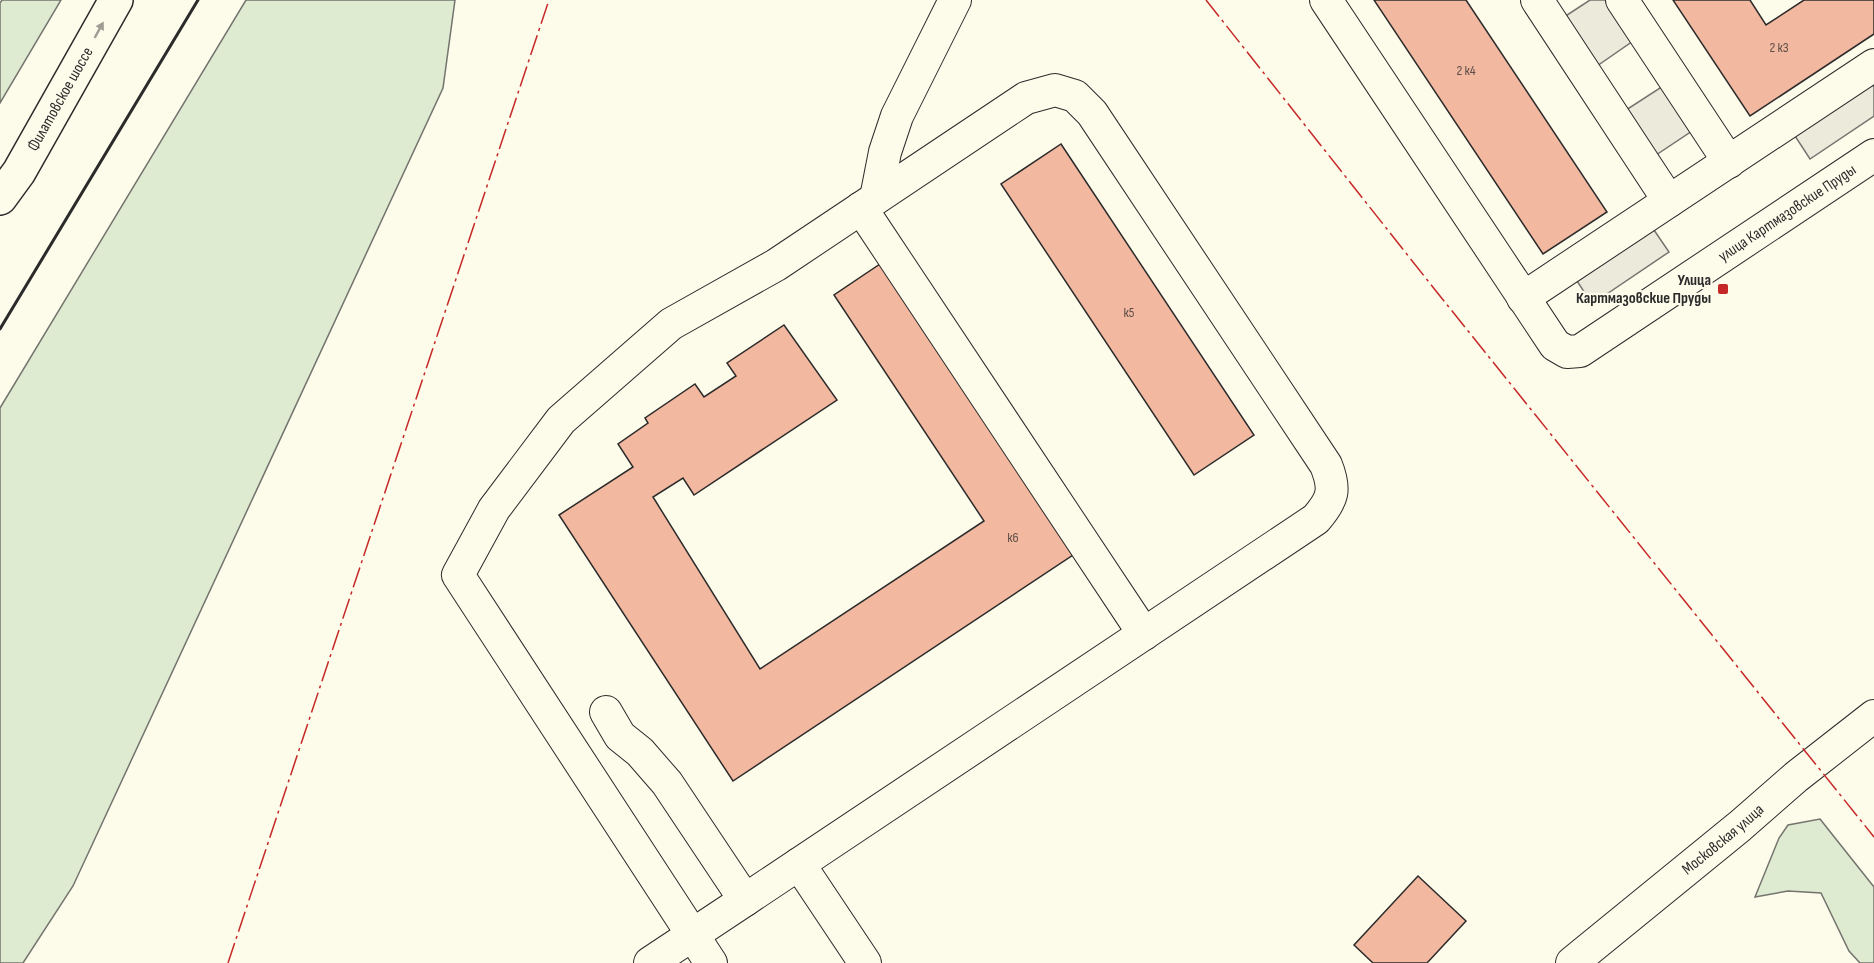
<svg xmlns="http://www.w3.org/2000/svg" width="1874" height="963" font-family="'Sofia Sans Condensed',sans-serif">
  <rect width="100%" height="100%" fill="#fdfbea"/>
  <path fill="#deebd1" stroke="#74746e" stroke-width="1.5" d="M2 0H61L0 103V3Z
    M246 0H455L443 88 73 886 23 963H0V408Z
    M1820 819 1874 887V963H1860L1849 951 1821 893 1788 891 1755 897 1779 838 1788 825Z"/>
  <path fill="#eceadb" stroke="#74746e" stroke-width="1.5" d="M1590 0H1606L1633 41 1597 66 1564 17Z
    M1872 84 1874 87V116L1810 159 1795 136Z
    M1663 86 1692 131 1656 155 1626 110Z
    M1654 230 1669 252 1592 304 1577 281Z"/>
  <path fill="#f2b8a0" stroke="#2b2b2b" stroke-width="1.5" d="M1374 0H1466L1607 212 1543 254Z
    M1673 0H1750L1766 25 1804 0H1874V34L1750 116Z
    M1061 144 1254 435 1194 475 1001 184Z
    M883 262 1076 553 733 781 559 515 633 467 618 444 648 423 645 418 695 384 704 397 736 376 727 363 784 325 837 400 694 495 683 478 653 497 760 669 984 521 834 295Z
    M1418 876 1466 921 1427 963H1373L1354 945Z"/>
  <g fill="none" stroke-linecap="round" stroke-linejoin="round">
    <g stroke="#2b2b2b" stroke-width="34">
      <g id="minor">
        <path id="s1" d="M1326 0 1555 345 1567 352 1580 351 1874 155"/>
        <path d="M1537 0 1669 201"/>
        <path d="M1622 0 1729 162"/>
        <path d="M876 198 885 152 897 116 955 0"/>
        <path d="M861 208 1144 634"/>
        <path d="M1523 298 1874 65"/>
        <path d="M606 712 620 736 640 752 667 783 745 900 1316 519C1333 499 1336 490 1326 465L1092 113 1075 96 1055 90 1026 98 776 265 671 324 561 420 494 509 458 575 711 963"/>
        <path d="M799 864 865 963"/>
        <path d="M650 963 745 900"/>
        <path id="s2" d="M1572 963 1740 826 1796 777 1874 716"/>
      </g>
    </g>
    <g stroke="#2b2b2b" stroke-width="36">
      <g id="major">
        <path id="s3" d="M0 198 19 172 116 0"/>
      </g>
    </g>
    <use href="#minor" stroke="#fdfbea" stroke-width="32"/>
    <use href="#major" stroke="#fdfbea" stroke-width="33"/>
    <path stroke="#2b2b2b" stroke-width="3" d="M0 329 198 0"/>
    <path stroke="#c62828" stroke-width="1.5" stroke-dasharray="21 4.5 3 4.5" stroke-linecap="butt" d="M1206 0 1432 286 1874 837
      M228 963 549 0"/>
  </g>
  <defs><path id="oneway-solid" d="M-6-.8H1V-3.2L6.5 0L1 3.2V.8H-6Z" transform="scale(1.5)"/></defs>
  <use fill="#9e9d94" href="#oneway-solid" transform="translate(99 30) rotate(-61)"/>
  <rect fill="#c62828" stroke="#fdfbea" stroke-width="2" x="1717" y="283" width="12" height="12" rx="3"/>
  <g text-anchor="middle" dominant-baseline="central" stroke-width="4.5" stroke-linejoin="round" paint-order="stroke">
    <g font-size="14" fill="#5d4e48">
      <text x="1779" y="47">2 к3</text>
      <text x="1466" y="70">2 к4</text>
      <text x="1129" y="312">к5</text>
      <text x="1013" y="537">к6</text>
    </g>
    <g font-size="16" fill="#2b2b2b" stroke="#fdfbea">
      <text stroke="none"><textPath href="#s3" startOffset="116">Филатовское шоссе</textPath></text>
      <text stroke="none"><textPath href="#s1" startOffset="690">улица Картмазовские Пруды</textPath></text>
      <text stroke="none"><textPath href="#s2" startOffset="195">Московская улица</textPath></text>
    </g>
    <g font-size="16" font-weight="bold" fill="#2b2b2b" stroke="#fdfbea" text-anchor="end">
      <text x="1711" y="280">Улица<tspan x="1711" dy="18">Картмазовские Пруды</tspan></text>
    </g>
  </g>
</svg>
